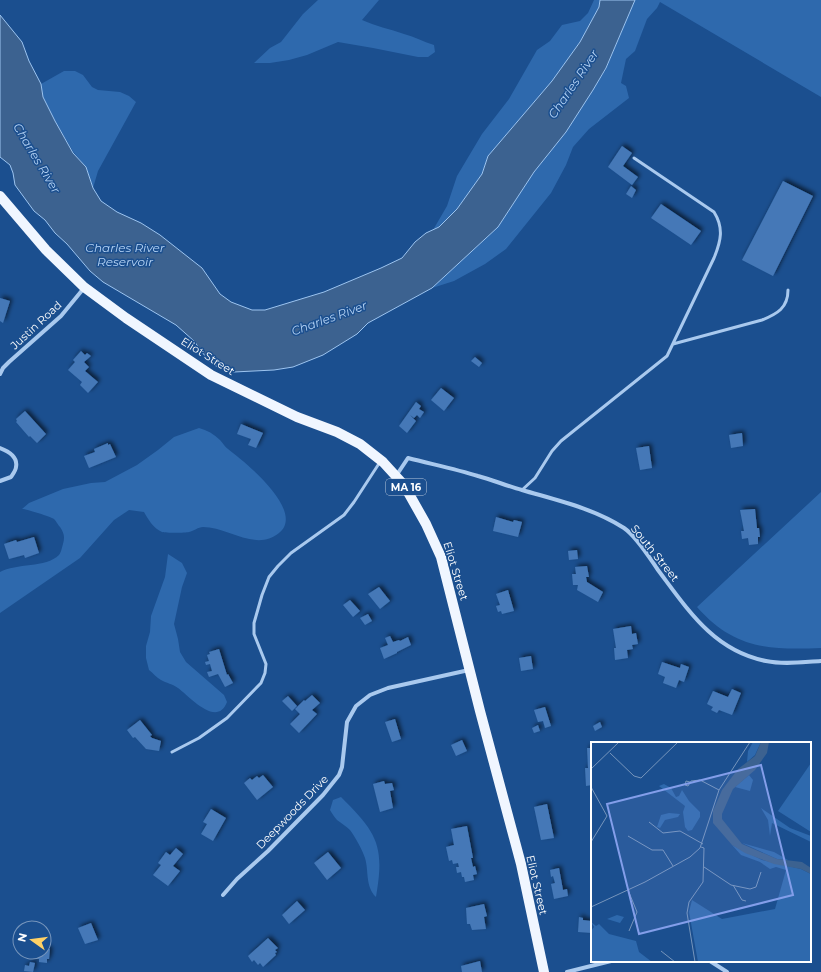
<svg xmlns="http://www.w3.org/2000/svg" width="821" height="972" font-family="Montserrat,sans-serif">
  <defs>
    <filter id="shadow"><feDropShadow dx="2.5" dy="-2.5" stdDeviation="2" flood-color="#0009"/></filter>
  </defs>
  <rect width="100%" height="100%" fill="#1b4f8f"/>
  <path fill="#2e69ad" d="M318 0H379L362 20C375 26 390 29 404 34 415 37 424 42 434 45L435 52 428 57H418L373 48 338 42 307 55 289 60 270 63H254L270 48 281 42 303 14Z
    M594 0H600L599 7 580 42 552 81 488 156 482 174 457 209 439 227 433 230 447 206 457 176 482 134 509 99 537 50 550 41 562 25 580 21 588 13Z
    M635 0H821V97L660 2 657 8 647 19 635 51 626 59 621 83 626 86 629 98 589 129 573 147 566 165 551 193 506 249 485 264 454 281 432 288 498 227 534 172 566 132 606 69Z
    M64 71H75L83 75 92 87 98 90 120 92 129 96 136 102 98 171 93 188 86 167 74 153 55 121 43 97 41 84Z
    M199 428C207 430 214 434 220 440 223 443 225 447 228 449 245 462 306 511 279 533 256 552 228 527 203 527 198 527 194 531 189 532 185 533 166 533 162 532 153 528 148 519 144 512L129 510 114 520 80 558 0 613V572C16 563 46 568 59 555 61 553 62 547 63 544 65 537 64 533 60 527 58 525 56 521 54 519 51 517 27 509 22 509L29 503 63 489 91 483 105 482 137 465 158 450 174 437Z
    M821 492V648C769 650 734 649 697 607Z
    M168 554 182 563 187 573 182 587 174 624 178 639 180 652 186 662 224 695 227 702C217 728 190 697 178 688 173 684 166 683 161 680 157 678 153 673 149 670L146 658V646L150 632 151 616 165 577Z
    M341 797C377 833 385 845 376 897 365 886 369 871 365 858 362 849 355 837 350 830 346 826 341 823 337 820 334 817 332 813 330 810L333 800Z"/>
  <path fill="#3c6290" stroke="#9cc4f0" d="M600 0H635L606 68 593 90 566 132 534 172 498 227 432 288 368 323 357 334 323 355 293 367 274 370 234 372 216 366 208 360 194 341 176 325 103 282 90 271 67 244 55 233 45 220 34 211 15 185 13 173 10 165 0 157V15L22 42 29 61 41 84 43 97 55 121 73 153 86 167 93 188 101 201 117 212 141 223 160 235 202 268 220 294 231 302 252 310H265L324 292 381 268 402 258 415 242 426 233 439 227 457 209 482 174 488 156 552 81 580 42 599 7Z"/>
  <path fill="#4478b7" filter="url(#shadow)" d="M622 146 632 153 623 166 638 177 632 185 608 167Z
    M783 181 813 196 773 276 742 260Z
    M631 186 636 190 632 198 626 194Z
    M661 204 701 231 691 245 651 218Z
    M0 298 10 301 3 323 0 321Z
    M81 351 85 355 87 353 91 356 84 362 89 367 85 371 98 382 88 393 80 385 82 382 68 370 75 362 73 360Z
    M475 357 482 363 479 367 471 361Z
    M441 388 454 398 444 411 431 400Z
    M416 402 421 406 419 409 424 412 420 418 417 415 414 418 410 415 416 421 407 433 399 426Z
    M25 411 46 434 37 443 30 436 29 437 16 422 17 421 16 419Z
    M241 424 263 433 256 448 248 445 251 439 237 434Z
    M742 433 743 446 731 448 729 435Z
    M108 443V445L110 444 116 457 89 468 84 456 95 452 94 449Z
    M649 446 652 468 640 470 636 448Z
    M755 509 757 528H759L760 537H758V544L749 545 748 538 742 539 741 531H744L740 510Z
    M496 517 513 522 514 520 522 522 518 537 493 531Z
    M34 537 39 553 25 558 24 555 9 559 4 544 16 540 17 542Z
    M577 550 578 559 569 560 568 551Z
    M587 566 589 577H586L587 582 603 592 598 602 577 590 578 585H573L572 574H576L575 567Z
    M379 587 390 601 380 609 368 594Z
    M508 590 514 611 502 614 501 611 498 612 496 606 500 605 496 594Z
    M350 600 360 611 353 617 343 605Z
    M368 614 372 621 365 625 360 618Z
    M631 626 632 634 636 633 638 644 632 645 633 649 627 650 628 658 615 660 614 648H616L613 629Z
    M390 636 393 642 399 640 400 641 408 637 411 645 397 652V653L384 659 380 648 388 645 385 638Z
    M219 649 227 675 228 674 233 683 225 687 218 674 209 677 207 672 212 671 210 664 206 665 205 662 209 661 207 655 210 654 209 652Z
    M531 656 533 669 521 671 519 658Z
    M662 662 680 668 681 664 689 667 684 682 679 680 676 688 663 683 665 677 658 674Z
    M732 689 741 693 732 715 719 710 717 713 711 710 713 707 707 704 713 691 728 697Z
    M312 695 320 703 312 710 317 714 299 733 290 724 300 714 295 709 304 700 305 701Z
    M288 696 297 706 292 711 282 701Z
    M545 707 551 726 545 728 543 721 538 722 534 710Z
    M395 719 401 739 392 742 385 722Z
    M140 720 152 735 150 736 152 738 161 741 159 751 146 749 135 737 133 738 127 730Z
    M600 722 602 727 595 731 593 726Z
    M538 725 540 731 534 733 532 728Z
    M462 740 467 751 456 756 451 745Z
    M587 748H592V785L586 786 585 768H588Z
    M263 775 273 787 257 800 244 783 250 778 252 780 257 776 259 778Z
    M384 781 385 784 392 783 394 790 390 791 393 808 380 812 373 784Z
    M547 804 554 838 541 840 534 807Z
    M211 809 226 818 213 841 201 834 207 824 203 822Z
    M467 826 473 858H471L473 867 475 866 477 874 473 875 474 880 465 882 464 877H462L461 872 457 873 456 867H459L458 863 453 864 452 860 449 861 446 847 454 845 451 829Z
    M176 848 183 854 173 866 180 871 168 886 153 875 161 865 158 863 166 852 170 855Z
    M328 852 341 868 327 880 314 863Z
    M559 868 563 890 567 889 568 896 554 899 551 884 555 883 553 876 551 877 550 870Z
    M297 901 305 910 289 924 282 915Z
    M484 904 487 916 484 917 486 929 472 930 470 924H467L466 908Z
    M579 917 583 918V920L591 921 592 933 578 932Z
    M91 923 98 940 85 944 78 928Z
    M268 938 278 948 275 950 277 952 275 953 276 955 263 967 260 963 258 965 254 960 252 962 248 956Z
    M44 948 50 949 49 959H47V963L39 962V959L31 958 32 952H44Z
    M480 961 482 972H462L461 966Z
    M30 962 35 963 33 972 24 971 25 965 29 966Z"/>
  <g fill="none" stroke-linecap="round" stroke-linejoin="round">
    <path stroke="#a9c9ee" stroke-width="3" d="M673 344 762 320C777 314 788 308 788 290
      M522 490 535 478 552 451 561 441 667 356 714 258C721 241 724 228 714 212L634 158
      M172 752 199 738 227 718 261 683 265 673 266 664 254 634V623L262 595 269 577 278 566 291 553 344 515 354 502 380 462"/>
    <path stroke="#a9c9ee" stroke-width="4" d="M0 374 3 368 9 362 61 316 84 288
      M0 448C8 451 18 457 16 467 16 470 13 474 11 477L0 481
      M396 476 408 458C431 464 455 469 478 476 493 480 507 486 522 490 556 500 593 508 624 528 637 537 649 557 658 570 688 610 714 651 766 661 784 665 803 662 821 661
      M223 895 237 879 268 851 323 795 339 775 342 767 347 722 356 706 370 695 388 688 469 670
      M710 961 727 972
      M567 972 611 961"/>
    <path stroke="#f0f6ff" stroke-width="10" d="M0 196 46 250 84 287 126 318 211 375 297 417 337 432 360 444 383 462 404 485 426 524 441 557 480 711 521 864 544 972"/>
  </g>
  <g text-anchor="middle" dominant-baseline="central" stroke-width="3" stroke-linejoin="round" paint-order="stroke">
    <rect fill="#1b4f8f" stroke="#bbcadd" stroke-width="1" x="386" y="479" width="40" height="16" rx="3"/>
    <g font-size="10" font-weight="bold" fill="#fff">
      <text x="406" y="487">MA 16</text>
    </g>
    <g font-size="11" fill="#fff" stroke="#1b4f8f">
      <text transform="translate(36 325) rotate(-43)">Justin Road</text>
      <text transform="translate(208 356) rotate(32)">Eliot Street</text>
      <text transform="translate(655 553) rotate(51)">South Street</text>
      <text transform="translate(456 571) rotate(73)">Eliot Street</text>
      <text transform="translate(292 812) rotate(-46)">Deepwoods Drive</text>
      <text transform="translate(537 885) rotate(77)">Eliot Street</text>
    </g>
    <g font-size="12" font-style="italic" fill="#b5d3f5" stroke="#1b4f8f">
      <text transform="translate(573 84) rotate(-56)">Charles River</text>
      <text transform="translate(37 158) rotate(59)">Charles River</text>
      <text x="125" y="247">Charles River<tspan x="125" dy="14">Reservoir</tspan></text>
      <text transform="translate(329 318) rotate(-20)">Charles River</text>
    </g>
  </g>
  <g transform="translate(591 742)">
    <rect width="220" height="220" fill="#1b4f8f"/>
    <path d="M162 0H170L164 13 156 20 157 9ZM220 21V90L187 69ZM158 33 162 38 159 49 144 45ZM73 42 80 46 85 55 88 54 91 48 98 59 109 70V75L101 88 97 89 94 85 92 70 94 64 68 44ZM170 66 199 86 220 94V100L181 81 179 94 177 78ZM78 71 89 72 87 75 74 78 69 86 66 85 70 73ZM151 101 183 110 197 118 186 117ZM141 103 171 118 210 127 220 132V220H107L98 170 101 158 131 177 184 167 195 128 185 125 179 127 169 120 150 113ZM26 173 33 175 29 181 16 177ZM0 180 5 184 8 182 18 192 45 199 48 210 61 220H0V189L3 185Z" fill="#2e69ad"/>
    <path d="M170 0H178L176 11 164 28 142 47 131 72V77L151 102 186 117 211 120 220 126V132L210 127 183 122 154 111 141 103 122 81V69L131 48 147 27 164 14Z" fill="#3c6290"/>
    <path fill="none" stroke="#7695bc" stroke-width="1" d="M19 11 43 34 50 36 87 0M0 27 28 0M99 40 95 39 94 43 97 44 100 39 109 38 128 48M0 45 16 74 0 100M58 80 72 91 89 89 112 102M37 94 61 108H72L82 124M113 125 140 143 159 147 165 145 170 130M142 143 151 158 155 159M37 148 46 170 38 189M0 165 54 140 99 115 109 106 128 48 159 0M70 209 84 220M104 220 96 171 98 160 112 140 113 106 110 105"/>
    <path fill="#839eea" fill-opacity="0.15" stroke="#839eea" stroke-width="2" d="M170 23 202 153 48 192 16 62Z"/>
    <rect width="220" height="220" fill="none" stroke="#fff" stroke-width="2"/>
  </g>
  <g transform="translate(32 940) rotate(284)"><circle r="19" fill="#1b4f8f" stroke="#7695bc"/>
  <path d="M0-3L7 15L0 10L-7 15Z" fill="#ffd166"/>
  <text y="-6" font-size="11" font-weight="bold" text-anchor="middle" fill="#ffffff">N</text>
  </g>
</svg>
